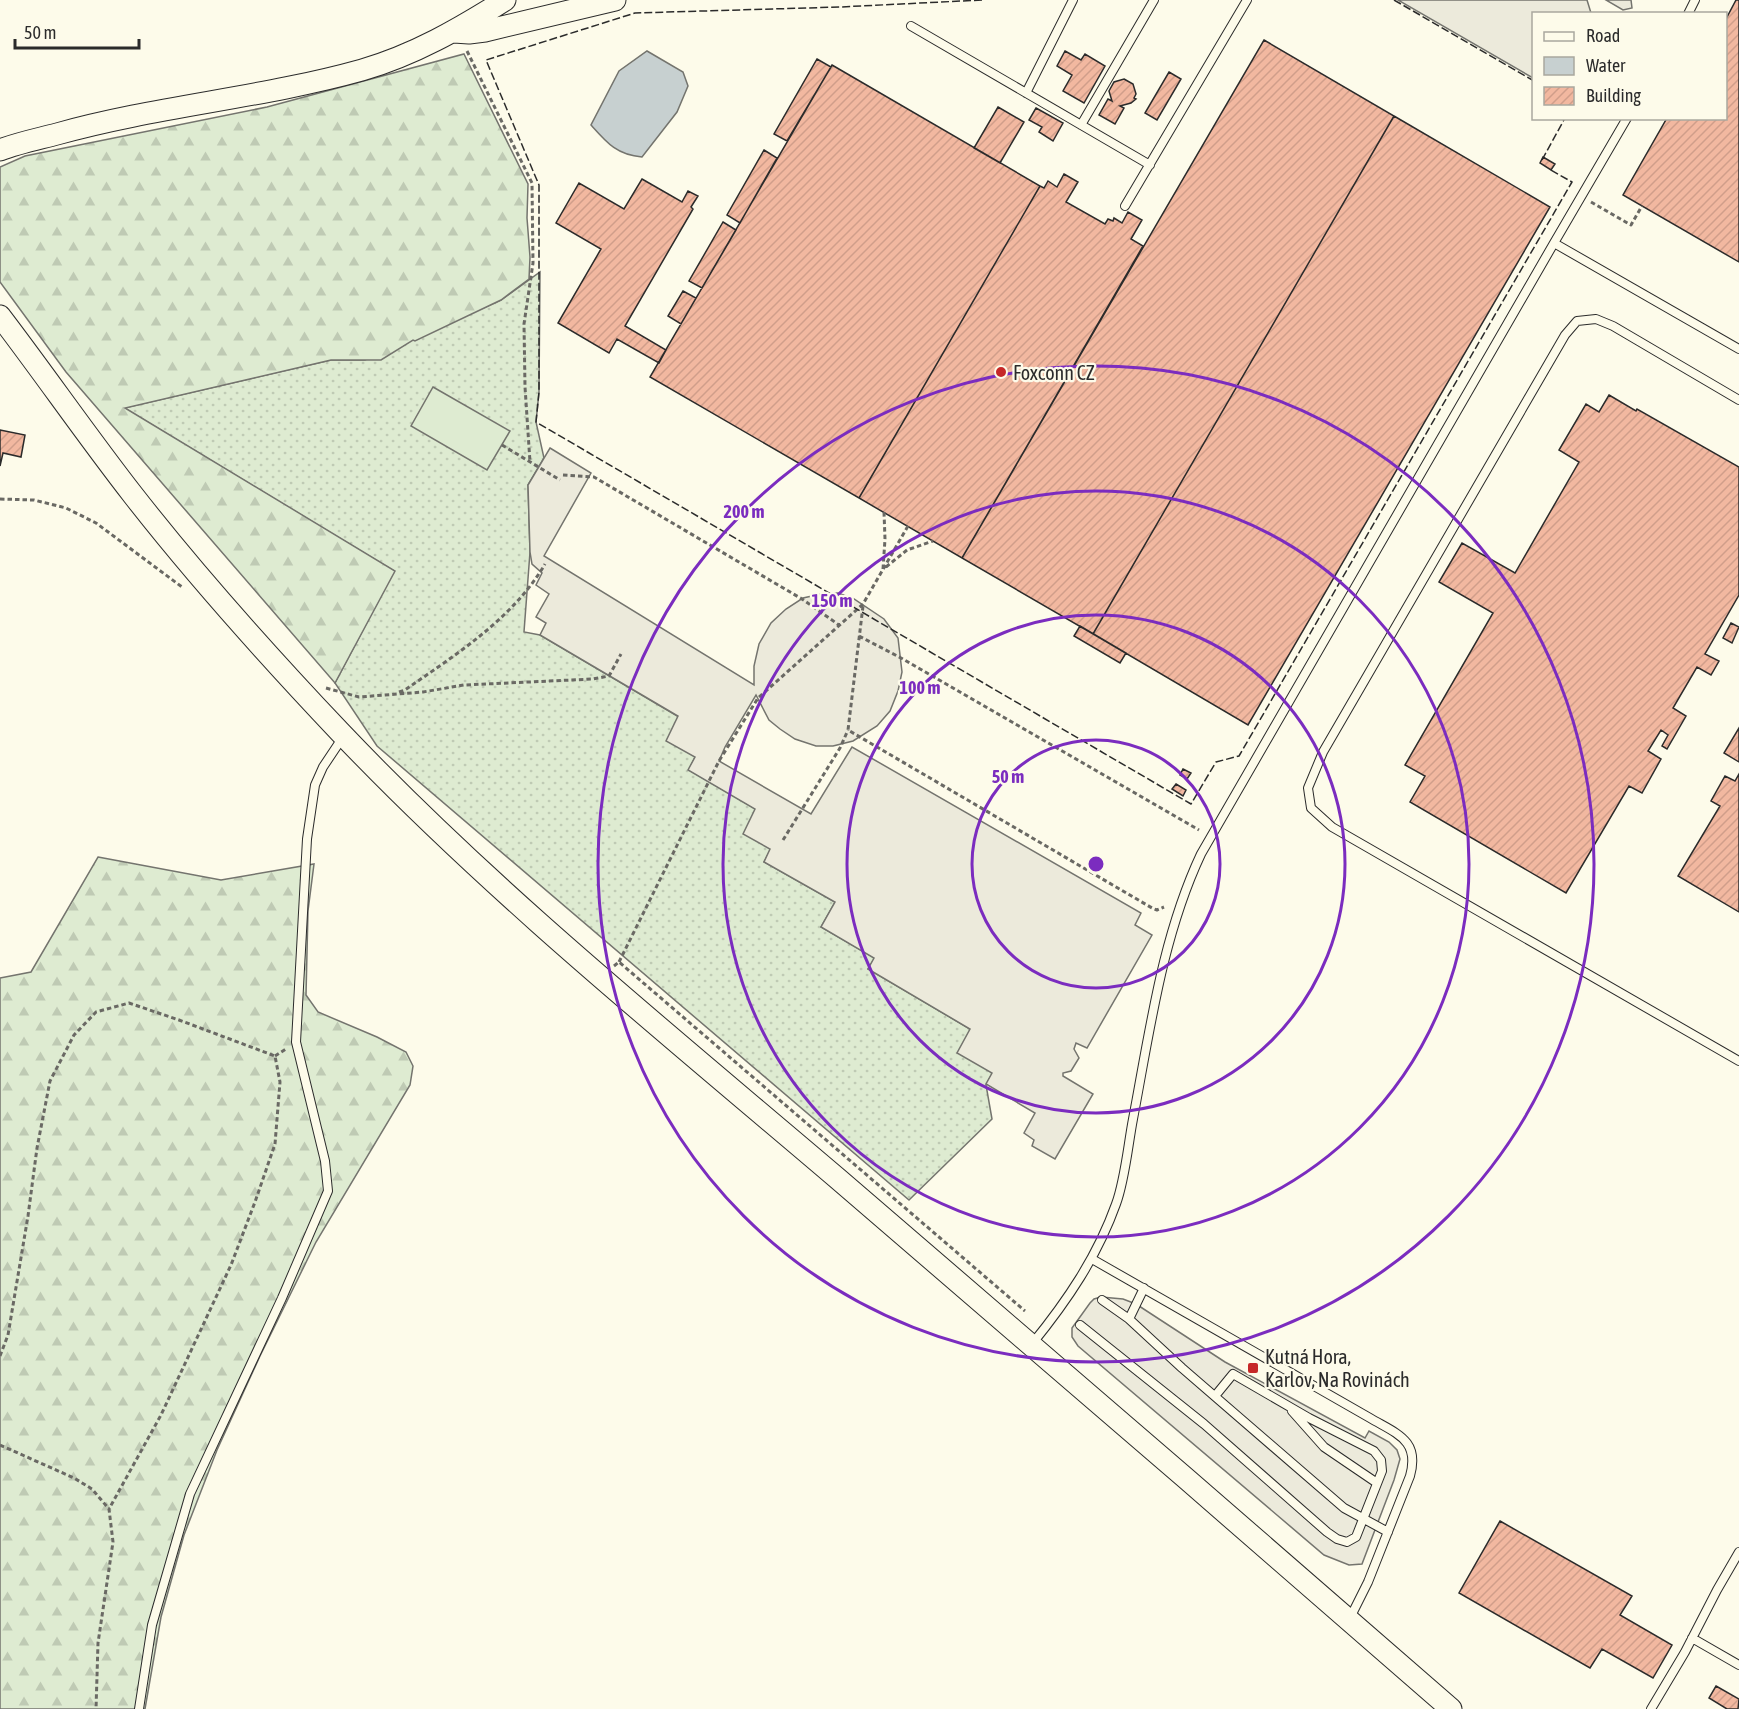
<svg xmlns="http://www.w3.org/2000/svg" width="1739" height="1709" font-family="'Asap Condensed',sans-serif">
  <defs>
    <pattern id="grass-dots" width="8" height="8" patternUnits="userSpaceOnUse" patternTransform="scale(1.5)"><rect width="8" height="8" fill="#deebd1"/><path d="M2 2h.1M6 6h.1" fill="none" stroke="#bfcab4" stroke-width="1.8" stroke-linecap="round"/></pattern>
    <pattern id="forest-firs" width="22" height="20" patternUnits="userSpaceOnUse" patternTransform="scale(1.5)"><rect width="22" height="20" fill="#deebd1"/><path d="M5 1l3.5 6h-7zM16 11l3.5 6h-7z" fill="#bfcab4"/></pattern>
    <pattern id="building-hatch" width="6" height="6" patternUnits="userSpaceOnUse" patternTransform="scale(1.5)"><rect width="6" height="6" fill="#f2b8a0"/><path d="M-1 1l2-2M0 6l6-6M5 7l2-2" fill="none" stroke="#d09e8a"/></pattern>
  </defs>
  <rect width="100%" height="100%" fill="#fdfbea"/>
  <path fill="url(#grass-dots)" stroke="#74746e" stroke-width="1.5" d="M540 272 539 392 536 422 544 458 528 485 530 552 524 632 540 635 679 717 695 757 689 770 756 809 771 849 764 862 835 902 821 927 875 958 868 969 970 1029 992 1074 986 1085 992 1119 909 1200 377 746 335 683 394 571 124 408 331 360H365L501 300Z"/>
  <path fill="url(#forest-firs)" stroke="#74746e" stroke-width="1.5" d="M464 54 528 184 527 218 530 257 529 279 501 300 415 341 413 340 381 360H331L125 408 395 571 335 683 66 372 0 282V167L25 156 267 107Z
    M98 857 221 880 314 864 308 911 306 995 318 1012 377 1037 406 1052 413 1066 410 1085 316 1242 260 1356 217 1450 184 1535 161 1617 145 1709H0V978L31 972Z"/>
  <path fill="#deebd1" stroke="#74746e" stroke-width="1.5" d="M433 387 510 431 487 470 411 426Z"/>
  <path fill="#eceadb" stroke="#74746e" stroke-width="1.5" d="M1398 0H1587L1591 13 1534 14 1533 78Z
    M1606 0H1631L1632 8 1623 10Z
    M550 448 591 473 544 556 754 685V666L759 644 771 623 786 609 803 598 821 594 838 593 854 599 884 619 898 638 902 672 898 691 890 711 877 726 853 741 833 746H816L795 739 780 729 769 720 756 695 725 747 719 761 811 814 852 747 1141 913 1135 925 1152 935 1087 1048 1076 1043 1074 1049 1079 1058 1071 1071 1063 1073V1076L1093 1094 1055 1159 1032 1146 1034 1140 1024 1133 1035 1113 986 1084 992 1073 957 1053 970 1029 868 969 874 958 821 927 835 902 764 862 770 849 743 834 755 809 688 770 695 757 666 741 678 716 540 635 546 623 536 617 549 594 536 585 542 573 532 564 530 552 528 485Z
    M1101 1297 1123 1299 1136 1304 1225 1362 1365 1438 1369 1431 1389 1442 1397 1450 1400 1459 1394 1480 1362 1564 1349 1565 1324 1555 1078 1346 1072 1337V1328L1090 1303 1094 1299Z"/>
  <path fill="#c7d0d0" stroke="#74746e" stroke-width="1.5" d="M647 51 683 72 688 86 677 112 642 157C617 155 607 143 591 125L619 71Z"/>
  <path fill="url(#building-hatch)" stroke="#2b2b2b" stroke-width="1.5" d="M1736 0H1739V262L1623 195 1667 118H1726V19Z
    M1264 40 1394 116 1093 634 962 558Z
    M1065 51 1081 60 1085 54 1105 66 1084 103 1063 91 1072 75 1057 66Z
    M817 59 831 67 787 141 774 134Z
    M832 65 1040 186 859 498 650 377Z
    M1169 72 1181 79 1157 120 1145 113Z
    M1124 79 1133 84 1136 94 1134 98 1136 99 1131 103 1120 106 1124 108 1115 124 1099 115 1108 99 1112 101 1109 91 1114 82Z
    M998 107 1024 122 1000 163 974 148Z
    M1036 108 1063 123 1053 141 1039 132 1042 127 1029 120Z
    M1394 116 1550 207 1248 725 1093 634Z
    M764 150 777 158 740 223 727 215Z
    M1543 157 1555 164 1551 170 1540 163Z
    M1064 174 1078 182 1066 202 1105 224 1108 219 1113 221 1114 218 1122 223 1128 212 1142 220 1131 239 1143 246 962 558 859 498 1040 186 1044 188 1048 181 1057 187Z
    M642 179 682 202 688 191 698 196 691 207 693 209 625 326 666 350 659 363 617 339 609 353 558 323 601 249 556 223 579 183 624 209Z
    M723 222 736 230 702 288 689 281Z
    M683 291 696 298 681 324 668 316Z
    M1609 395 1636 411 1637 409 1739 467V595L1705 654 1719 661 1711 675 1697 667 1673 708 1686 716 1667 749 1662 746 1668 735 1661 730 1648 751 1661 759 1642 793 1629 786 1566 893 1410 802 1425 776 1405 765 1493 613 1439 582 1462 543 1515 573 1579 462 1559 450 1586 404 1599 412Z
    M0 430 25 435 21 457 3 453 0 466Z
    M1731 623 1739 627 1732 643 1723 638Z
    M1080 626 1126 653 1120 663 1074 636Z
    M1739 728V762L1724 753Z
    M1183 769 1191 773 1187 779 1180 775Z
    M1739 774V912L1678 876 1720 806 1711 801 1725 776 1735 781Z
    M1176 784 1186 790 1183 796 1172 789Z
    M1500 1521 1632 1596 1620 1615 1672 1645 1653 1678 1602 1649 1590 1668 1459 1593Z
    M1716 1686 1739 1699 1738 1709H1727L1709 1698Z"/>
  <g fill="none" stroke-linecap="round" stroke-linejoin="round">
    <g stroke="#2b2b2b" stroke-width="10">
      <path id="lane" d="M1688 14 1695 0
        M911 26 1150 165
        M1026 93 1073 0
        M1627 118 1554 243 1739 349
        M1081 125 1154 0
        M1125 206 1247 0
        M1739 400 1613 326 1596 319 1577 321 1565 335 1323 752 1308 788 1311 808 1332 827 1739 1061
        M1092 1259 1370 1418C1397 1434 1420 1440 1410 1476L1368 1582 1349 1620
        M1102 1300 1129 1319 1144 1288
        M1129 1319 1182 1368 1344 1508 1388 1532
        M1080 1325 1204 1424 1327 1532 1337 1539 1347 1542 1356 1537 1382 1471 1381 1460 1374 1451 1309 1418 1233 1374 1215 1396
        M1032 1344C1067 1301 1097 1257 1116 1204 1125 1180 1128 1145 1133 1119 1150 1030 1162 937 1201 854L1554 243
        M1292 1411 1324 1447 1377 1483
        M1692 1638 1739 1665
        M139 1709 152 1625 190 1494 282 1298 328 1191 325 1161 296 1042 307 839 315 785 323 767 343 737
        M1651 1709 1685 1652 1717 1590 1739 1552"/>
    </g>
    <g stroke="#2b2b2b" stroke-width="23">
      <path id="secondary" d="M454 32 469 33 485 31 615 0
        M0 150C18 143 38 139 57 134 157 106 262 98 362 70 414 55 459 29 505 0
        M0 316C45 375 87 436 133 495 197 577 268 656 340 732 493 893 668 1034 837 1178 1043 1354 1247 1531 1451 1709"/>
    </g>
    <path stroke="#6a6964" stroke-width="3" stroke-dasharray="4.5 3" stroke-linecap="butt" d="M467 51 532 183 533 263 524 324 525 387 530 462
      M1591 202 1631 225 1642 206
      M502 445 560 480
      M563 475 594 477 802 599 839 625
      M0 499 34 500 66 508 96 523 182 587
      M886 567 907 550 933 541
      M883 569 885 539 884 512
      M863 606 848 730 1152 908 1157 910 1164 907
      M859 636 901 658 1199 830
      M326 688 359 697 372 696 423 692 464 685 593 679 609 676 621 654
      M399 692 405 690C455 655 513 619 545 564
      M783 840 840 748 848 730
      M619 962 719 761 758 698 863 604 908 526
      M614 966 619 962 1025 1311
      M275 1056 286 1049
      M0 1356 8 1335 28 1216 37 1148 50 1081 74 1035 96 1012 129 1003 179 1020 275 1056 280 1082 275 1144 255 1202 231 1265 161 1415 109 1509
      M0 1445 74 1478 92 1489 109 1509 113 1542 98 1643 96 1709"/>
    <use href="#lane" stroke="#fdfbea" stroke-width="8"/>
    <use href="#secondary" stroke="#fdfbea" stroke-width="21"/>
    <path stroke="#2b2b2b" stroke-width="1.5" stroke-dasharray="8 3" stroke-linecap="butt" d="M982 0 840 7 635 13 486 60 539 185V392L536 422 1191 804 1216 762 1239 756 1572 182 1549 169
      M1394 0 1534 81
      M1542 160 1565 118"/>
  </g>
  <g fill="none" stroke="#7b2cbf" stroke-width="3">
    <circle cx="1096" cy="864" r="124"/>
    <circle cx="1096" cy="864" r="249"/>
    <circle cx="1096" cy="864" r="373"/>
    <circle cx="1096" cy="864" r="498"/>
  </g>
  <g fill="#c62828" stroke="#fdfbea" stroke-width="2">
    <circle cx="1001" cy="372" r="6"/>
    <rect x="1247" y="1362" width="12" height="12" rx="3"/>
  </g>
  <g text-anchor="middle" dominant-baseline="central" stroke-width="4.5" stroke-linejoin="round" paint-order="stroke">
    <g font-size="20" fill="#2b2b2b" stroke="#fdfbea" text-anchor="start">
      <text x="1013" y="372">Foxconn CZ</text>
      <text x="1265" y="1356">Kutná Hora,<tspan x="1265" dy="23">Karlov, Na Rovinách</tspan></text>
    </g>
  </g>
  <circle cx="1096" cy="864" r="9" fill="#7b2cbf" stroke="#fdfbea" stroke-width="3"/>
  <g font-size="18" text-anchor="middle" font-weight="bold" fill="#7b2cbf" stroke="#fdfbea" stroke-width="4.5" stroke-linejoin="round" paint-order="stroke">
    <text x="744" y="518">200 m</text>
    <text x="832" y="607">150 m</text>
    <text x="920" y="694">100 m</text>
    <text x="1008" y="783">50 m</text>
  </g>
  <rect x="1532" y="12" width="195" height="108" fill="#fdfbea" stroke="#a9a89e" stroke-width="1.5"/>
  <rect x="1544" y="32" width="30" height="9" fill="#fdfbea" stroke="#a9a89e" stroke-width="1.5"/>
  <text x="1586" y="42" font-size="18" fill="#2b2b2b">Road</text>
  <rect x="1544" y="57" width="30" height="18" fill="#c7d0d0" stroke="#a9a89e" stroke-width="1.5"/>
  <text x="1586" y="72" font-size="18" fill="#2b2b2b">Water</text>
  <rect x="1544" y="87" width="30" height="18" fill="url(#building-hatch)" stroke="#a9a89e" stroke-width="1.5"/>
  <text x="1586" y="102" font-size="18" fill="#2b2b2b">Building</text>
  <path d="M15 39v9h124v-9" fill="none" stroke="#2b2b2b" stroke-width="3"/>
  <text x="24" y="39" font-size="18" fill="#2b2b2b" stroke="#fdfbea" stroke-width="4.5" paint-order="stroke">50 m</text>
</svg>
